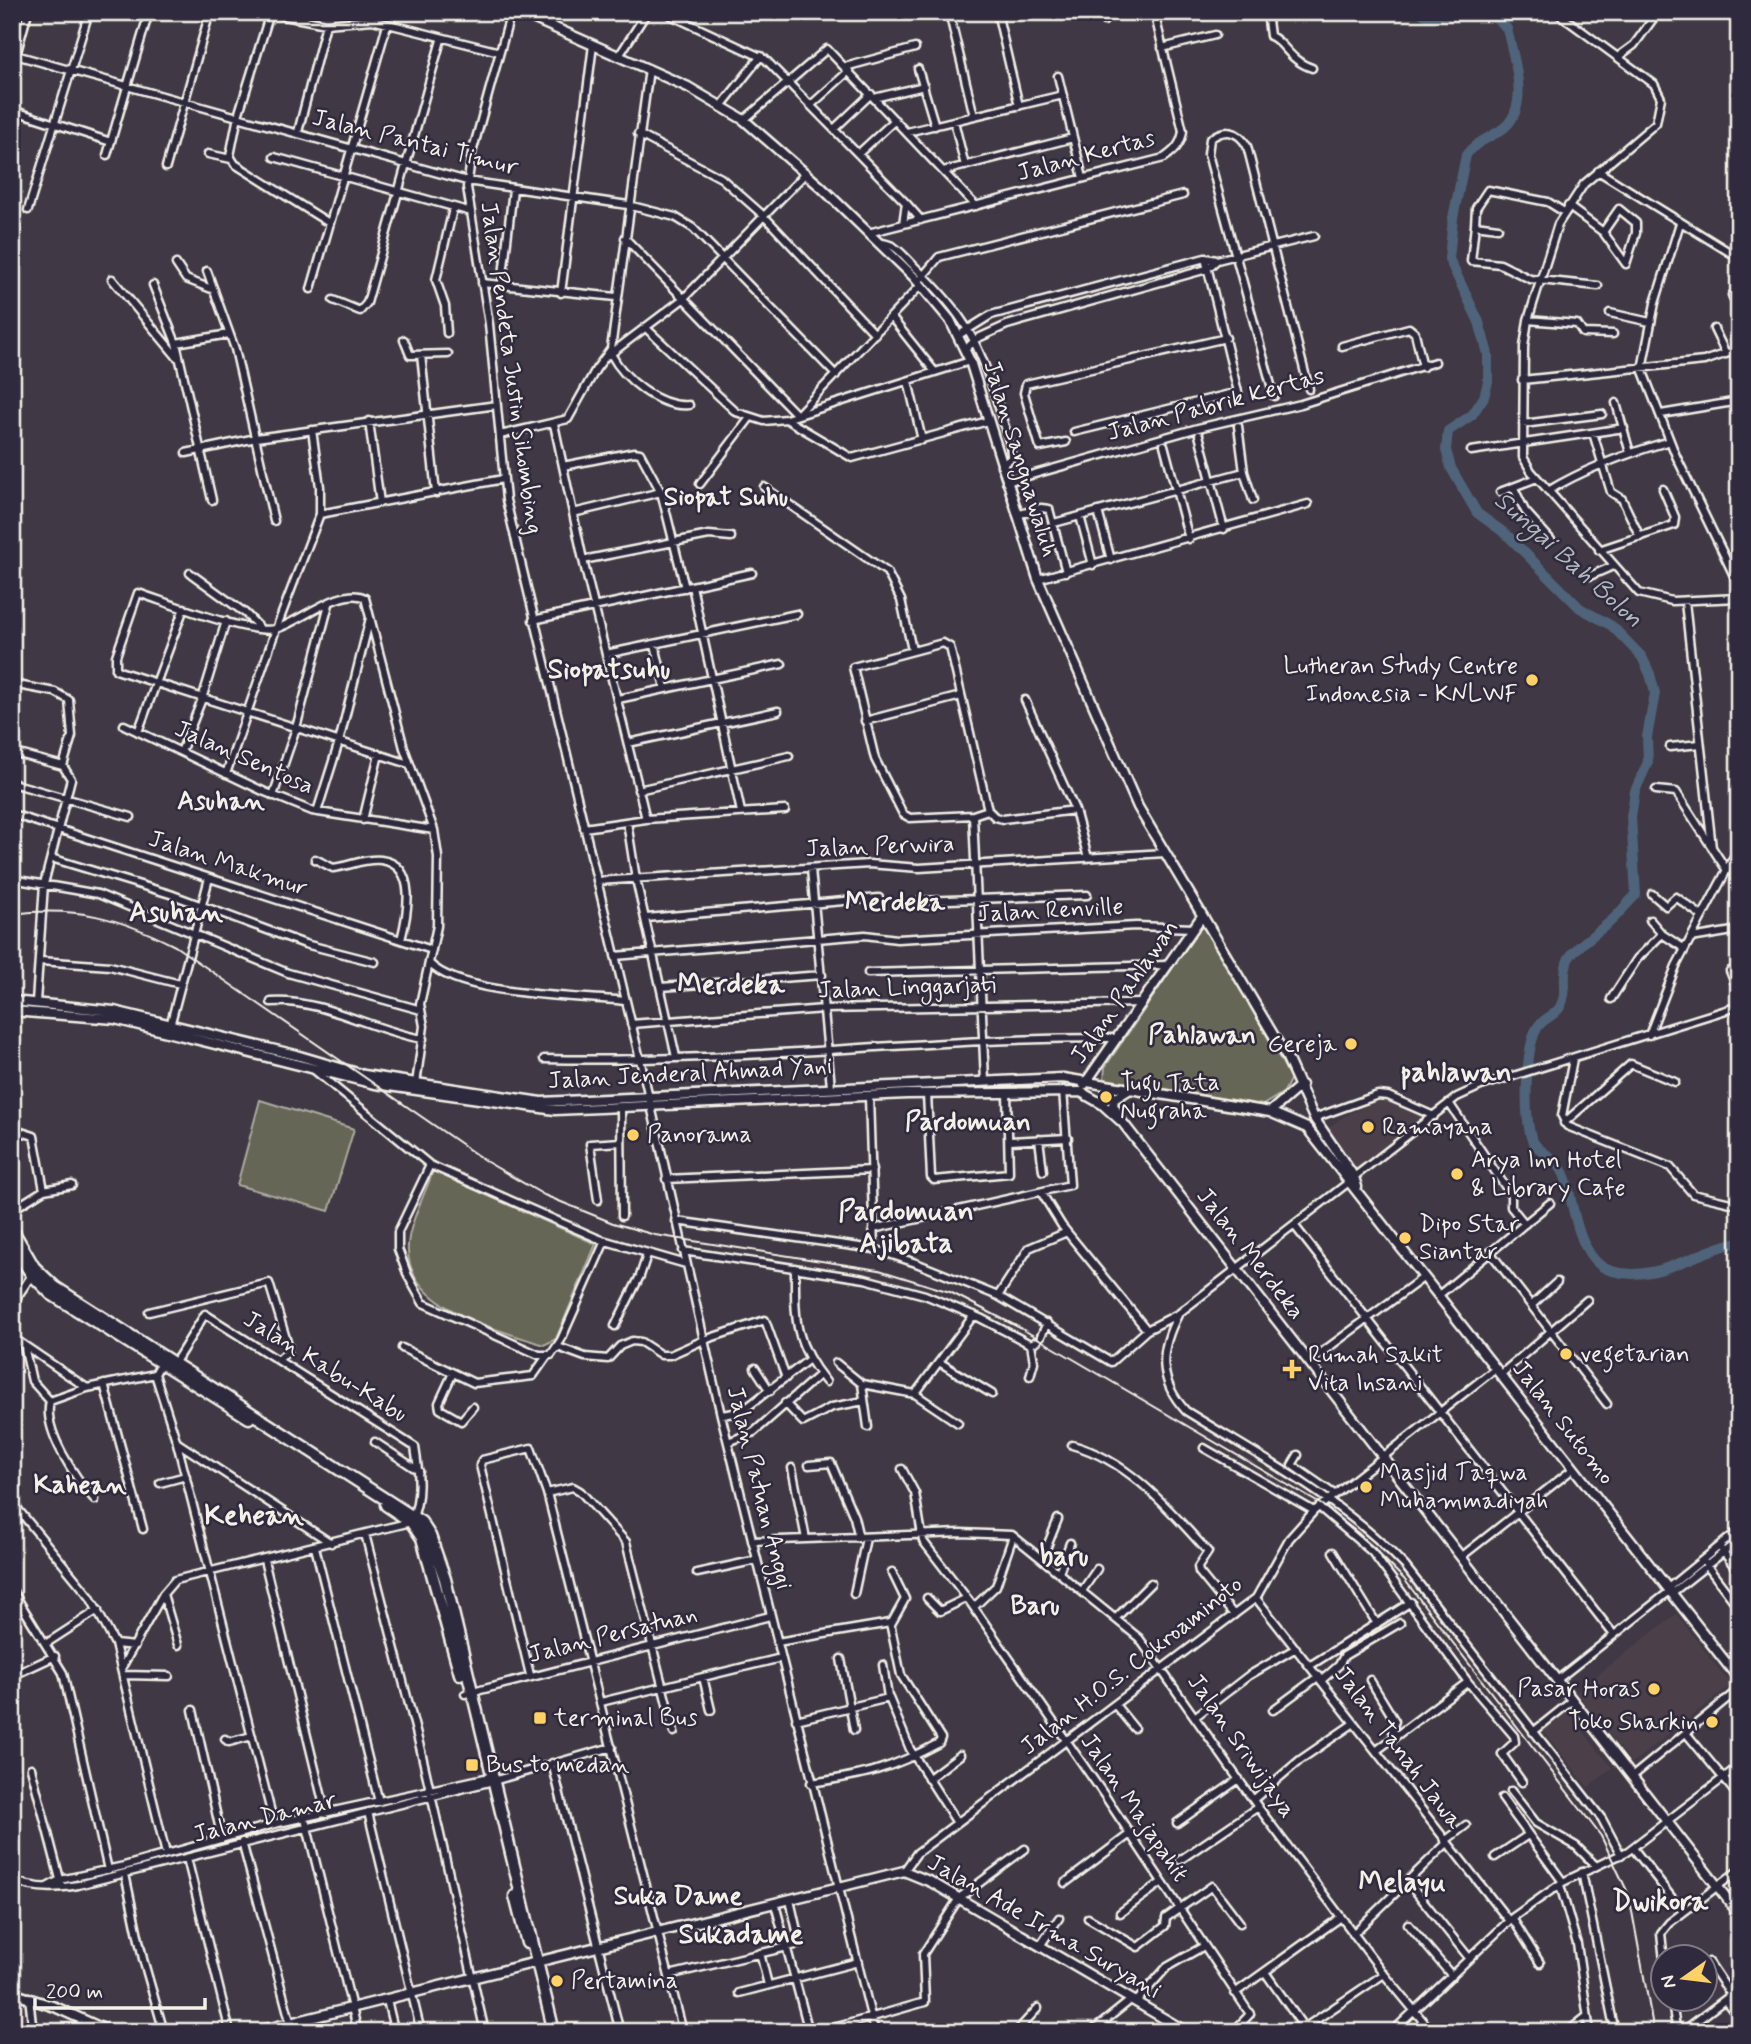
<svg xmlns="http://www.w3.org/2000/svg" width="1751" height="2044" font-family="Mynerve,sans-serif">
  <rect width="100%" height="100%" fill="#403844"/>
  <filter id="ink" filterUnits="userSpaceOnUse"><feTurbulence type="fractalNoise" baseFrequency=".0143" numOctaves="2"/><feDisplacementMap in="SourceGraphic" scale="14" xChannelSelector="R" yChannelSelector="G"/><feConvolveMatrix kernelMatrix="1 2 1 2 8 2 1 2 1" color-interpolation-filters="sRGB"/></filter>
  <g filter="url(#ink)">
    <path fill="#4c4149" d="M1382 1099 1427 1119 1357 1171 1326 1130 1343 1117Z
      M1676 1614 1731 1685 1632 1763 1576 1692Z
      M1567 1711 1612 1768 1588 1787 1543 1730Z"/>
    <path fill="#656657" stroke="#acaca0" stroke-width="2" d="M1205 927 1291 1078 1284 1092 1263 1105 1104 1079 1105 1067 1200 928Z
      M260 1100 354 1129 329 1211 237 1185Z
      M433 1171 596 1244 556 1339 544 1345C494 1328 396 1306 409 1237 413 1215 426 1192 433 1171Z"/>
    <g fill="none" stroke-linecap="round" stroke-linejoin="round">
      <path stroke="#4f647a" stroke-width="10" d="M1420 12 1427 16C1452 15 1492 5 1507 29 1514 60 1532 109 1501 130 1488 139 1475 142 1466 155L1453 218 1449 259 1479 322 1488 354V382L1484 397 1472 415 1448 431 1446 450 1451 468 1477 513 1506 534 1580 608 1612 626 1642 657 1650 674 1655 693 1647 737 1648 762 1635 791 1631 817 1636 895C1627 903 1620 913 1611 921 1600 931 1573 948 1568 960 1561 975 1569 991 1560 1007 1555 1016 1543 1018 1537 1028 1525 1050 1524 1113 1531 1137 1537 1156 1560 1152 1568 1186 1574 1213 1581 1263 1612 1271 1657 1284 1696 1250 1739 1242"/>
      <g stroke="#f4f1e8" stroke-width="11">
        <path id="minor" d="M511 12 472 153 467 187 489 324 506 500 649 1097 721 1415 875 2032
          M664 12 765 59 906 203 903 224
          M949 12 974 116
          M997 12 1019 106
          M1098 12 1104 21
          M1267 12 1270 36C1283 40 1289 61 1312 68
          M1556 12 1654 84 1661 98 1656 123 1584 184 1558 224 1528 320 1524 347 1523 457 1531 471 1639 593 1672 601 1739 598
          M177 13V12
          M269 13 326 24 372 20 500 52
          M270 13 238 116 230 156 235 164 329 223
          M1162 48 1215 35
          M12 54 467 181 628 205 675 217 693 228 836 375
          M619 56 647 12
          M1619 56 1634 45 1658 12
          M845 67 915 48
          M918 69 935 126
          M12 70 28 12
          M1058 76 1083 178
          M874 98 924 86
          M722 105 761 56
          M811 105 849 71
          M12 110 111 142
          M744 120 827 49 976 206
          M954 121 965 166
          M834 129 871 94
          M298 132 326 24
          M907 132 1063 95
          M638 134 721 178 764 216 875 334
          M208 154 231 159
          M858 154 895 120
          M107 155 149 12
          M274 157 468 211
          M166 167 210 12
          M944 171 1073 138
          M1598 171 1739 258
          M906 203 921 220
          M1568 206 1603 232 1626 264 1636 233V223L1619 209 1603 232
          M28 210 89 12
          M1680 223 1655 303 1642 369 1676 456 1739 586
          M1475 225 1476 208 1488 190 1548 202 1564 212
          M1498 228 1475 225 1471 261 1500 264 1530 279 1598 286
          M868 233 1164 158C1174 151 1181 145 1183 131L1154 12
          M625 238 797 415 921 285
          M878 243C894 242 902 254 913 265 966 315 979 342 1000 411 1004 426 1012 442 1011 458L1001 466
          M176 264 186 279 214 290
          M207 271 235 349 274 521
          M112 279 177 357
          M918 282 939 257 1183 195
          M482 283 616 297
          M502 284 513 189
          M153 285 176 343 212 500
          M311 289 387 25
          M561 293 593 45
          M1732 295 1739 312
          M333 300 360 311 367 303 441 40
          M1610 313 1650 322
          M891 317 935 372
          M1528 320 1577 324 1583 333 1613 334
          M647 329 736 412 764 421 786 419 970 361
          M1714 329 1726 354
          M447 333 445 306 436 280 453 209
          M959 335 991 315 1205 258 1217 260 1314 236
          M404 340 410 355 448 354
          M176 343 229 334
          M1342 346 1409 328 1415 333 1423 367
          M966 349 976 339 1007 325 1207 269 1217 260
          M611 354C624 379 659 408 689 405
          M421 355 436 493
          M609 355 683 299 805 174
          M1522 380 1704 361 1739 349
          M908 381 922 440
          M1274 396 1208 154 1210 139C1224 128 1238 130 1247 146L1309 389
          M1616 403 1630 453
          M1661 414 1739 401
          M786 419 852 458 988 421
          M369 421 380 503
          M554 424 583 560 646 819
          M1523 424 1602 414
          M1074 432 1238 392 1205 258
          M1593 433 1611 492 1622 499 1640 537
          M500 435 568 419 596 369 611 349 649 69
          M1199 435 1224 529
          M1066 442 1040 447 1024 393 1026 384 1226 338
          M1164 445 1189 539
          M1471 451 1624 428
          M186 453 256 438 497 405
          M563 466 634 452 640 453 661 492 685 588
          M1244 472 1253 500
          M1006 482 1198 428 1301 404 1435 362
          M700 484 749 419
          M764 487 887 572 901 600 912 650
          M1514 488 1525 511 1551 540
          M1548 491C1586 468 1628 453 1670 441
          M1500 492 1537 478
          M1098 511 1111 560
          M573 513 661 492
          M320 514 503 479
          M1017 515 1041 508 1049 509 1066 572
          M1080 516 1093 565
          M1054 523 1244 472 1238 426
          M1599 550 1674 525 1675 517 1663 489
          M583 560 709 535 731 537
          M190 573 245 613 259 627
          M1590 576 1613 566
          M1038 579 1308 504
          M692 586 741 812
          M1685 602 1712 848
          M533 620 752 573
          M943 643 950 647 988 810 973 815 910 818 903 814 875 759 853 667Z
          M655 645 665 688
          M606 654 797 614
          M12 684 55 692 69 700 72 736 63 766
          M618 699 782 664
          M1025 700 1075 810 1088 858
          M865 721 961 696
          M124 725 265 792 312 811 434 830
          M138 732 184 608
          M628 743 778 711
          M1670 747 1700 744
          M12 752 63 766 71 779 44 884 36 1002
          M181 752 202 699 226 621
          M409 764 116 670V656L138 593C166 602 250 635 275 629 297 624 342 585 365 598L404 748 434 830 438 857 437 926 420 1004 424 1026 416 1084
          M226 774 276 629 320 514V487L312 430
          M12 783 131 817
          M638 790 789 756
          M1656 790 1676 792 1726 869
          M273 796 296 728 329 604
          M988 810 995 817 1003 819 1075 810
          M317 812 339 742 370 618
          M12 814 432 950
          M973 815 985 1081
          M363 820 379 754
          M627 822 636 879 676 1057
          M584 828 646 819 785 810
          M51 858 170 894 305 944 375 962
          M315 859 333 868C349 866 365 858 381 860 419 865 407 916 401 940
          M811 869 831 1087
          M12 879 98 894 288 973 421 1010
          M597 881 869 864 919 868 1165 853
          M1652 894 1666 906 1676 897 1702 916
          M920 901 1087 895
          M646 918 879 898
          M1650 920 1662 934
          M1691 938 1739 930
          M615 956 865 935 897 939 1136 926 1194 928
          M40 961 110 966 180 984
          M429 963C460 996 579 996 626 1001
          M1730 971 1739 993
          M868 973 1168 965
          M661 987 822 975
          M1611 999 1637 959 1662 934 1685 949
          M271 1002C322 998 372 1031 423 1039
          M631 1024 824 1009 1143 1003
          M170 1026 209 878
          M1649 1035 1676 966 1739 847
          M544 1059C735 1064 927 1037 1119 1038
          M1573 1059 1562 1116 1567 1126 1670 1167 1693 1194 1739 1205
          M314 1070 430 1165 599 1239 686 1264
          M927 1093 931 1177 934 1180 1009 1173 1007 1092
          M869 1097 874 1249
          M1449 1103 1511 1195V1207L1525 1224
          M621 1109 622 1216
          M1314 1118 1378 1095 1388 1096 1434 1116
          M1564 1123 1631 1064 1675 1082
          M12 1129 34 1136 44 1190 12 1210
          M1039 1139 1043 1171
          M1010 1141 1068 1138
          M430 1165 398 1232V1249L408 1276 423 1303 539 1355H551L561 1340 605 1241
          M1354 1177 1457 1097 1481 1086 1739 1006
          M666 1179 872 1170
          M44 1190 72 1185
          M1041 1192 1062 1226 1147 1330
          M598 1200 590 1144 621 1142
          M676 1221 874 1249 916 1263 998 1296 1111 1362 1147 1330 1178 1314 1349 1182
          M1294 1225 1614 1635
          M873 1229 1070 1185 1063 1090
          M683 1251 865 1279 925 1295 980 1318 1030 1344 1037 1341
          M1490 1252 1607 1404
          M795 1268C795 1317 793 1342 826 1382
          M1439 1295 1550 1203
          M998 1296 1029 1248 1067 1232
          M1532 1305 1557 1282
          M149 1312 269 1283 288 1345 287 1352 278 1360
          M1178 1315C1159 1351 1158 1381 1186 1411 1262 1458 1343 1500 1405 1566L1602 1819 1621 1855
          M615 1326 640 1276 647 1255
          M1041 1336 1047 1323
          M12 1337 87 1388
          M15 1337 13 1303 32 1275
          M24 1346 32 1381 50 1401
          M558 1347 585 1357 608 1359 620 1346 632 1341 641 1342 661 1355H670L704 1340 765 1320 786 1378
          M402 1348 474 1383 533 1376 547 1356
          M1310 1361 1424 1277
          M939 1362 992 1394
          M161 1363 155 1374 177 1443 274 1824
          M836 1363 862 1384 915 1394 958 1423
          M755 1368 770 1391
          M453 1373 439 1403 440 1409 461 1421 473 1407
          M1500 1375 1587 1300
          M1030 1376 1034 1362 1031 1344
          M104 1384 143 1529
          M862 1384 868 1427
          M915 1394 974 1315
          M785 1403 803 1422 832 1407 864 1401
          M721 1415 741 1412 808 1360
          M375 1442 419 1471
          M728 1442 754 1432 820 1374
          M178 1443 331 1543
          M1072 1445C1129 1460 1169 1509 1208 1552L1198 1567 1199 1572 1234 1615
          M1204 1448 1314 1511
          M1298 1455 1292 1465 1334 1494
          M809 1465 831 1463 854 1517 859 1538
          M792 1468 806 1539
          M902 1469 915 1493 923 1541 970 1602 1107 1799 1250 2014 1233 2032
          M160 1483 186 1476
          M547 1493 573 1487 580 1491 626 1542 674 1732
          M95 1500C76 1479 42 1430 50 1401L87 1388 155 1374
          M12 1502 90 1597 115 1644 166 1854
          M1319 1507 1372 1552 1468 1682 1514 1736 1515 1742 1502 1754 1522 1782
          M365 1534 421 1751 485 2032
          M752 1541 961 1533 1012 1535 1139 1638 1258 1807 1384 1974 1432 2032
          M315 1547 379 1802
          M1721 1549 1739 1572
          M1333 1552 1377 1624
          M1461 1557 1573 1469
          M1042 1559 1058 1519
          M264 1560 326 1814
          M1704 1562 1739 1608
          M1059 1572 1070 1543
          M697 1573 757 1560
          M1668 1588 1739 1530
          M12 1590 63 1673 108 1870
          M1082 1591 1097 1569
          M1672 1593 1739 1540
          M163 1594 178 1645
          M854 1594 866 1538
          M927 1598 940 1611 967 1598
          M1256 1598 1509 1921
          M974 1607 996 1586 1013 1536
          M1116 1618 1151 1583
          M891 1624 905 1599 892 1572
          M777 1642 890 1623 901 1675 941 1738 939 1743C891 1769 865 1775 811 1783
          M47 1643 98 1610
          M115 1644 135 1646
          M841 1659 854 1730
          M883 1665 888 1697
          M1311 1665 1411 1602
          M122 1667 163 1594 175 1580 411 1522C422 1498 419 1472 415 1447L205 1314 174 1364
          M124 1675 169 1676
          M530 1675 480 1465 482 1460 531 1448 547 1493 683 2032
          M12 1676 55 1656
          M703 1677 711 1710
          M1322 1680 1339 1665 1344 1656 1400 1623
          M1370 1680 1395 1721 1392 1729 1396 1736
          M1557 1680 1670 1591
          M465 1694 770 1616
          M601 1702 781 1658
          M1116 1706 1134 1728
          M193 1710 222 1839
          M1273 1710 1319 1676
          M1196 1716 1248 1676 1296 1648
          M796 1720 889 1698 910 1749 957 1823
          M1533 1732 1573 1700
          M1686 1733 1739 1797
          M225 1739 229 1742 252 1736
          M1376 1751 1468 1682
          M552 1763 620 2032
          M31 1768 61 1883
          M1633 1776 1739 1689
          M928 1779 960 1755
          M1511 1791 1536 1823 1576 1846 1595 1865
          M1502 1798 1563 1882
          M1253 1800 1300 1760 1354 1723
          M368 1812 421 2032
          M306 1823 358 2032
          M1177 1823 1239 1779
          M1445 1841 1466 1825
          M242 1842 293 2032
          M1633 1848 1683 1912
          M1495 1857 1528 1835
          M187 1858 230 2032
          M1180 1860 1258 1807
          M904 1871 917 1853 1256 1598 1289 1539 1314 1511 1495 1369
          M1582 1872 1615 2032
          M125 1874 143 1959 164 2032
          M12 1879C32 1890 56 1889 78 1885L493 1781 612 1747
          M1065 1883 1130 1834
          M1409 1883 1470 1959
          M1560 1885 1577 1944 1590 2032
          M47 1887 60 1880 124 1866 274 1824 494 1776
          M775 1904 809 2032
          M1120 1913 1162 1882
          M1088 1918 1138 1947 1165 1926 1166 1918 1212 1886 1240 1923
          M1512 1918 1540 1963
          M1408 1924 1452 1976
          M1353 1934 1447 1843
          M1040 1946 1059 1918
          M760 1953 768 1985
          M1664 1961 1661 1933 1669 1923 1739 1870
          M1709 1962 1731 1995
          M1265 1972 1307 2032
          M669 1975 800 1944 790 1900
          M739 1993 858 1962
          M1235 1993 1341 1917
          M29 1997 33 2032
          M1671 1998 1677 2032
          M387 2000 393 2025
          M1725 2000 1739 2018
          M1136 2002 1167 1967 1204 1946
          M1304 2028 1384 1974
          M820 2032 925 2002 923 1954 959 1898 1025 1849
          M1016 2032 1038 2008
          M1091 2032 1132 1999
          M1160 2032 1171 2022
          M1392 2032 1512 1918 1563 1882 1628 1851 1739 1766
          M1567 2032 1586 2017
          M1682 2032 1739 1989"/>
      </g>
      <g stroke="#f4f1e8" stroke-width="13">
        <path id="major" d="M519 12 688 87 744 120 821 187 914 277 950 320 970 361 1038 579 1138 807 1287 1058 1314 1118 1354 1177 1357 1187
          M12 1001 114 1011 296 1055 364 1075 541 1102 1063 1078 1270 1112 1307 1128 1739 1679
          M12 1011 115 1019 375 1084 555 1110 907 1094 1081 1092 1102 1104 1123 1123 1739 1914
          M1084 1085 1202 916
          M1270 1112 1301 1085
          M1120 1118 1113 1105 1114 1099 1130 1089
          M12 1993 55 2007 110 2032
          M254 2032 904 1871 931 1882 1187 2032"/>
      </g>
      <g stroke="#f4f1e8" stroke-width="15">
        <path id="highway" d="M12 1229 34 1267 55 1287 421 1522 430 1536 445 1579 554 2032
          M12 1245 32 1275 51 1294 249 1418
          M386 1505 411 1522 422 1538 460 1674
          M515 1896 527 1943"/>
      </g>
      <use href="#minor" stroke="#2f2a3d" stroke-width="6"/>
      <use href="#major" stroke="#2f2a3d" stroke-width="8"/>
      <use href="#highway" stroke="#2f2a3d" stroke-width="10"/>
      <path stroke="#f4f1e8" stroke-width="2" d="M12 914C76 906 118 917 175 946L487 1162 544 1195 613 1223 655 1235 879 1270 950 1292 1022 1329 1322 1505 1358 1533 1404 1579 1601 1836 1629 1895 1654 2032"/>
    </g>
  </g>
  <g fill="#ffd166" stroke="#2f2a3d" stroke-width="2.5">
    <circle cx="1532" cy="680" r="7"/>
    <circle cx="1351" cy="1044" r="7"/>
    <circle cx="1106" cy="1097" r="7"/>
    <circle cx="1368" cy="1127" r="7"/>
    <circle cx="633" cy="1135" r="7"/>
    <circle cx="1457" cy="1174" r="7"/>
    <circle cx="1405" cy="1238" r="7"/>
    <circle cx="1566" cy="1354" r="7"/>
    <path d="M1288.5 1358.5h7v7h7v7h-7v7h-7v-7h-7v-7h7z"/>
    <circle cx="1366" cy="1487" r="7"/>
    <circle cx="1654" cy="1689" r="7"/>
    <rect x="533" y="1711" width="14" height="14" rx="3.5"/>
    <circle cx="1712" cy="1722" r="7"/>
    <rect x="465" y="1758" width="14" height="14" rx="3.5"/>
    <circle cx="557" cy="1981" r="7"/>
  </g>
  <g text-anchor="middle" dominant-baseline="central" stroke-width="5" stroke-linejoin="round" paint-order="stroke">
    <g font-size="24" fill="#f4f1e8" stroke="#2f2a3d">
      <text transform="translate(415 143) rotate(14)">Jalan Pantai Timur</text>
      <text transform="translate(1086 156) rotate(-15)">Jalan Kertas</text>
      <text transform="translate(511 368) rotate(82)">Jalan Pendeta Justin Sihombing</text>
      <text transform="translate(1216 405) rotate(-15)">Jalan Pabrik Kertas</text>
      <text transform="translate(1020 459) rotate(73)">Jalan Sangnawaluh</text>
      <text transform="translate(244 758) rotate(24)">Jalan Sentosa</text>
      <text transform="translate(880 847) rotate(-2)">Jalan Perwira</text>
      <text transform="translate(228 864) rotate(18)">Jalan Makmur</text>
      <text transform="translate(1050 911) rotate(-3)">Jalan Renville</text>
      <text transform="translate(907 988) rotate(-2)">Jalan Linggarjati</text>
      <text transform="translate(1125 992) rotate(-55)">Jalan Pahlawan</text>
      <text transform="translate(690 1074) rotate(-3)">Jalan Jenderal Ahmad Yani</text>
      <text transform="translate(1250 1254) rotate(52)">Jalan Merdeka</text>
      <text transform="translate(325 1367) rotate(32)">Jalan Kabu-Kabu</text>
      <text transform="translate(1563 1423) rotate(52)">Jalan Sutomo</text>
      <text transform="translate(759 1488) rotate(76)">Jalan Patuan Anggi</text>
      <text transform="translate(613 1635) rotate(-14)">Jalan Persatuan</text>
      <text transform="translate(1132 1666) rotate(-38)">Jalan H.O.S. Cokroaminoto</text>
      <text transform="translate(1241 1746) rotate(55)">Jalan Sriwijaya</text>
      <text transform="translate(1398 1748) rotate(53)">Jalan Tanah Jawa</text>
      <text transform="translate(1134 1808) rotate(56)">Jalan Majapahit</text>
      <text transform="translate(265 1818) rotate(-14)">Jalan Damar</text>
      <text transform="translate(1044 1927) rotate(30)">Jalan Ade Irma Suryani</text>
    </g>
    <g font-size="24" fill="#f4f1e8" stroke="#2f2a3d" text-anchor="start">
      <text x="1518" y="666" text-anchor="end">Lutheran Study Centre<tspan x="1518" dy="28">Indonesia - KNLWF</tspan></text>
      <text x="1337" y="1044" text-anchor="end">Gereja</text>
      <text x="1120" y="1083">Tugu Tata<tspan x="1120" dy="28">Nugraha</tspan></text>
      <text x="1382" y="1127">Ramayana</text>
      <text x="647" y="1135">Panorama</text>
      <text x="1471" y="1160">Arya Inn Hotel<tspan x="1471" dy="28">&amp; Library Cafe</tspan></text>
      <text x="1419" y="1224">Dipo Star<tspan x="1419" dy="28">Siantar</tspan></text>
      <text x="1580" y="1354">vegetarian</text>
      <text x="1308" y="1355">Rumah Sakit<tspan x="1308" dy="28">Vita Insani</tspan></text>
      <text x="1380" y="1473">Masjid Taqwa<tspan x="1380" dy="28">Muhammadiyah</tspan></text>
      <text x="1640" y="1689" text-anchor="end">Pasar Horas</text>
      <text x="554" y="1718">terminal Bus</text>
      <text x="1698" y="1722" text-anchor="end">Toko Sharkin</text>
      <text x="486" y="1765">Bus to medan</text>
      <text x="571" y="1981">Pertamina</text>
    </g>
    <g font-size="26" font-weight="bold" fill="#f4f1e8" stroke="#2f2a3d">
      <text x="726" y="498">Siopat Suhu</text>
      <text x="221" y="802">Asuhan</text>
      <text x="895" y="903">Merdeka</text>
      <text x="1202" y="1036">Pahlawan</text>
      <text x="968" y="1123">Pardomuan</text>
      <text x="80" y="1486">Kahean</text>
      <text x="1035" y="1607">Baru</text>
      <text x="678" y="1897">Suka Dame</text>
    </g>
    <g font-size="26" font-style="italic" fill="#b2b9bc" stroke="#2f2a3d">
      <text transform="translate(1568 560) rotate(42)">Sungai Bah Bolon</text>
    </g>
    <g font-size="28" font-weight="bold" fill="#f4f1e8" stroke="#2f2a3d">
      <text x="609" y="670">Siopatsuhu</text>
      <text x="176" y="913">Asuhan</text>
      <text x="731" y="985">Merdeka</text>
      <text x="1456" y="1073">pahlawan</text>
      <text x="906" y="1212">Pardomuan<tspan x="906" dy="32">Ajibata</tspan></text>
      <text x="254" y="1516">Kehean</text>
      <text x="1064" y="1557">baru</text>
      <text x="1402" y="1883">Melayu</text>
      <text x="1660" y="1902">Dwikora</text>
      <text x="741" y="1935">Sukadame</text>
    </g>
  </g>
  <rect width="1751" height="2044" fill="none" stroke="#2f2a3d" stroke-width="42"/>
  <rect x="21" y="21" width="1709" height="2002" fill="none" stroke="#f4f1e8" stroke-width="2.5" filter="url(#ink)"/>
  <g transform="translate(1684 1978) rotate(256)"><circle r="33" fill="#2f2a3d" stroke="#7e7a81" stroke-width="2"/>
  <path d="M0-5L12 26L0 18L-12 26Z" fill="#ffd166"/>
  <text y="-10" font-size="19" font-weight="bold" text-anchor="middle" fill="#f4f1e8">N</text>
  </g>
  <path d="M35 1998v10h170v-10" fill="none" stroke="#f4f1e8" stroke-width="3.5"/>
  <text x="46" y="1998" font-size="21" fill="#f4f1e8" stroke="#2f2a3d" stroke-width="5" paint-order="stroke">200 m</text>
</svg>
